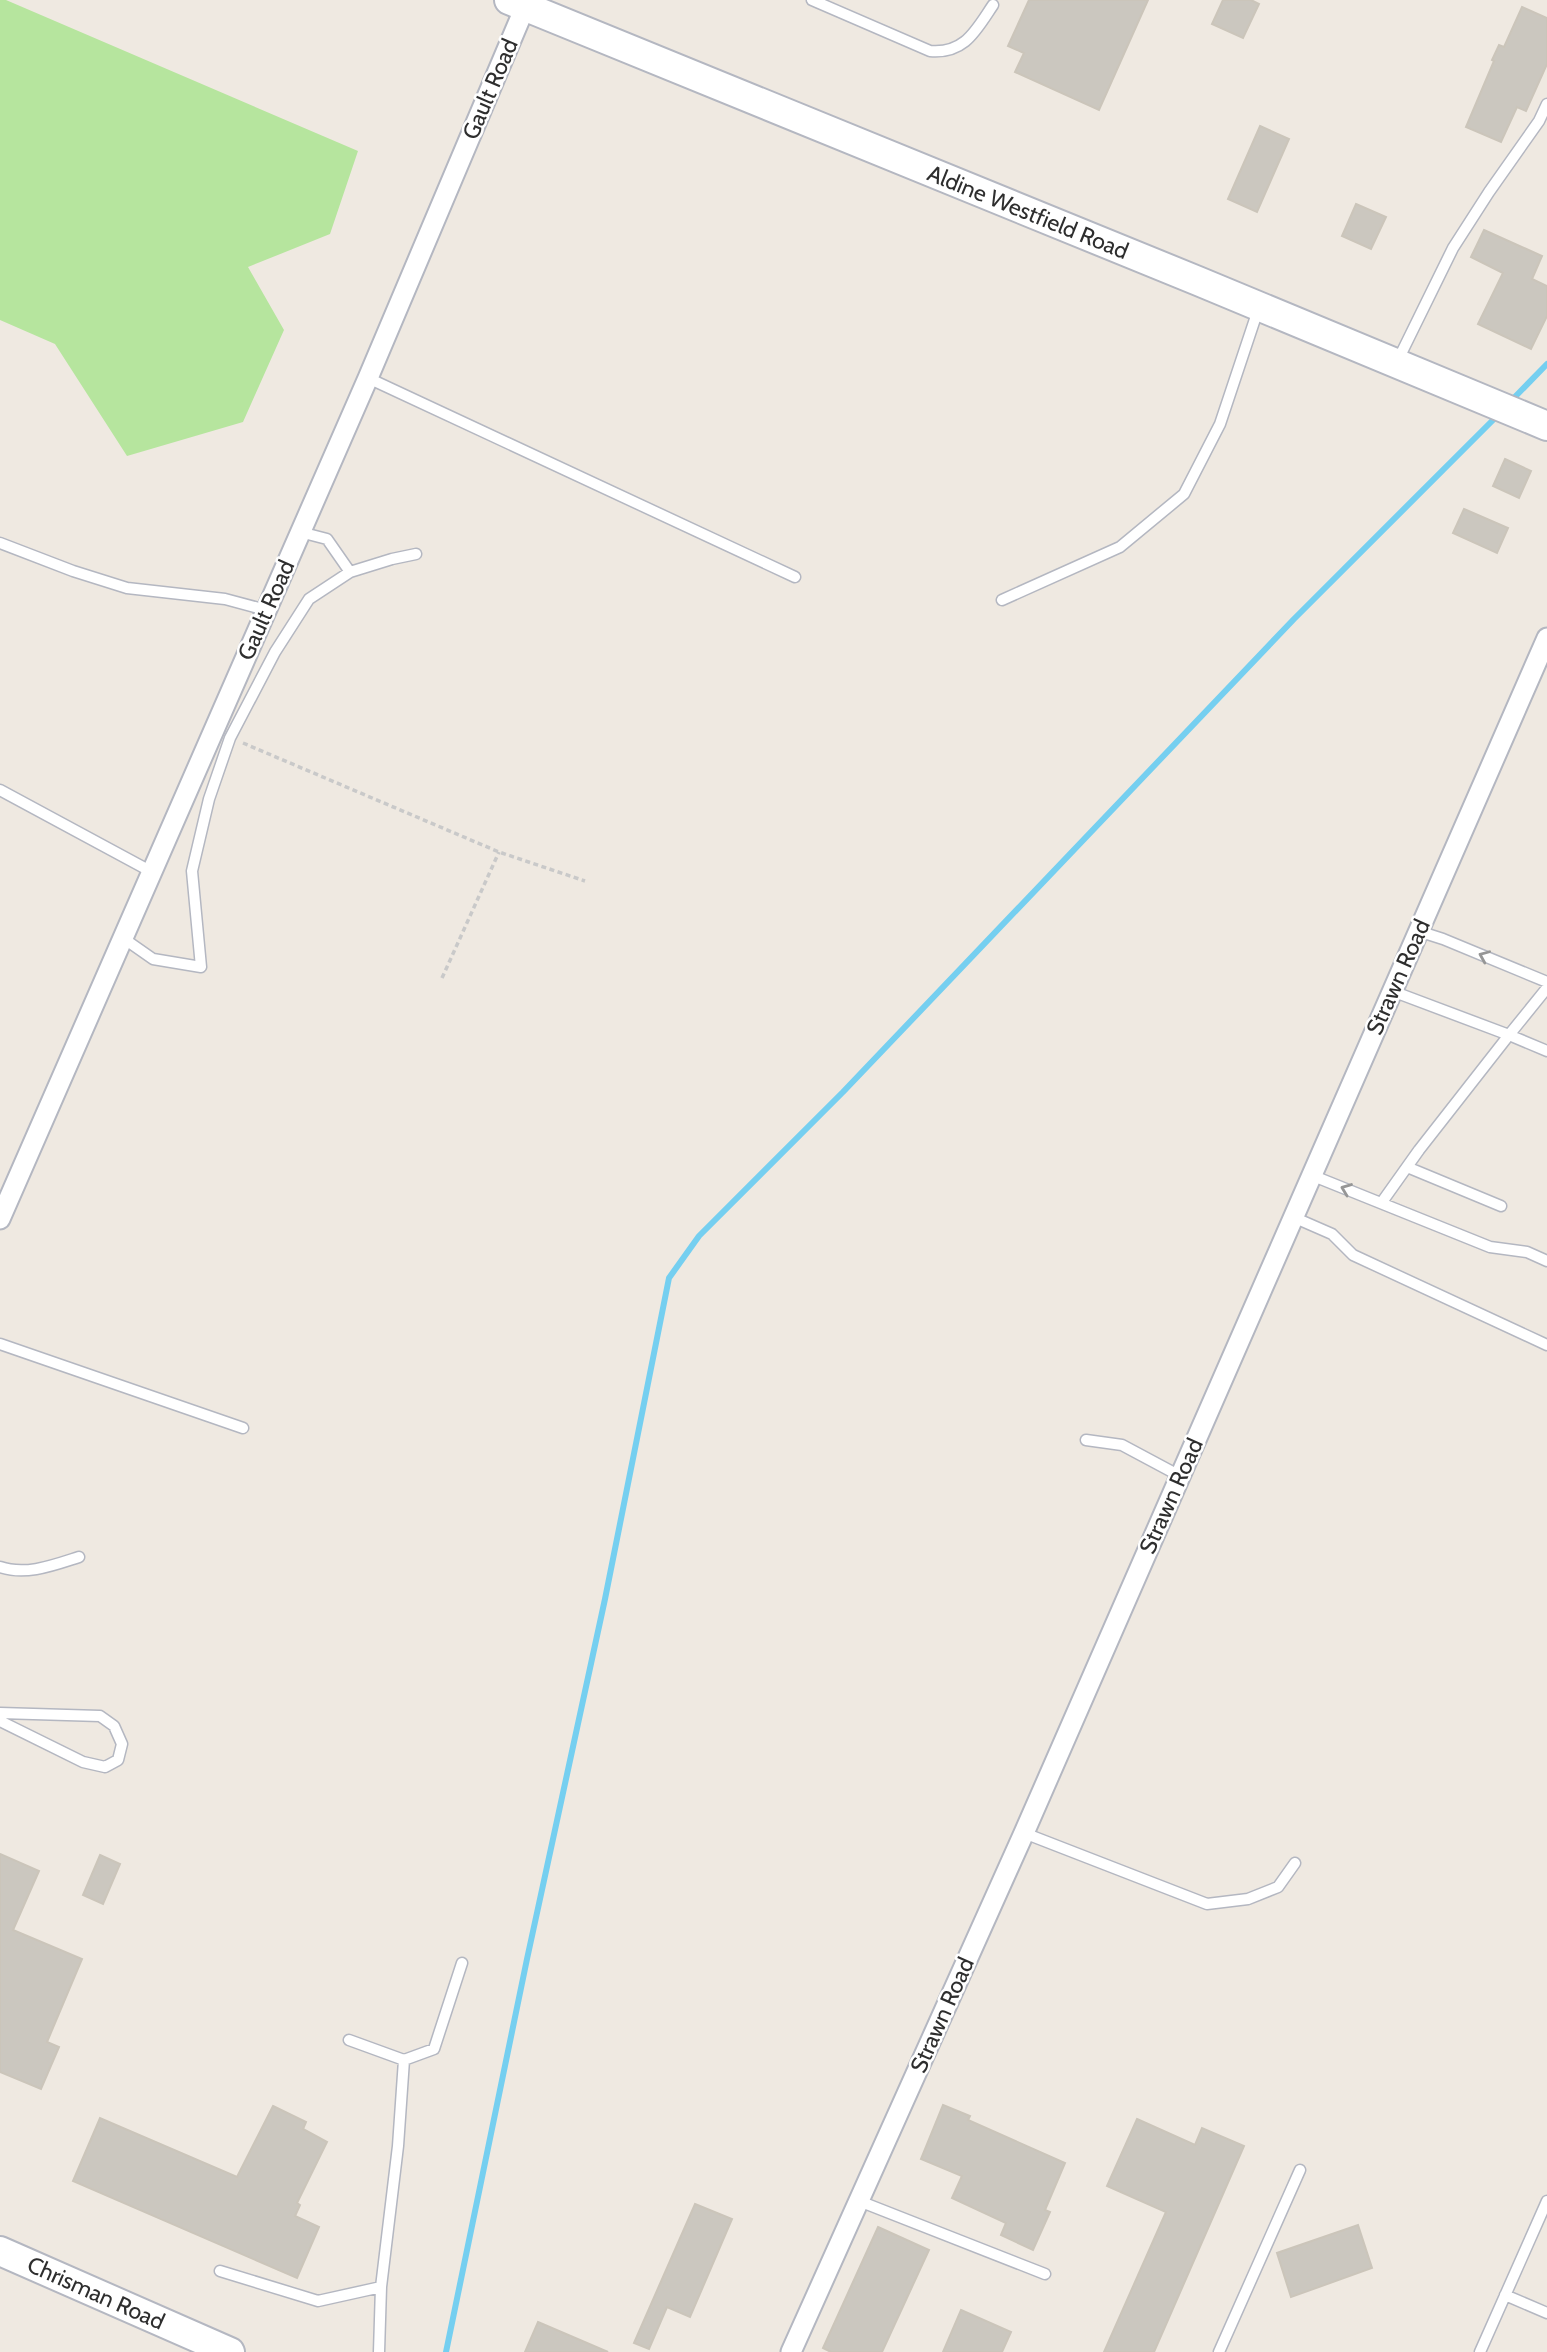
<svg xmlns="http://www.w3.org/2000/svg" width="1547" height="2352" font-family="Cabin,sans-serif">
  <rect width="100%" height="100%" fill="#efe9e1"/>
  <path fill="#b6e59e" d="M0 0H6L358 151 330 234 248 267 284 330 243 422 127 456 55 344 0 320Z"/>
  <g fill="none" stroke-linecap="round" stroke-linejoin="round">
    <path stroke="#75cff0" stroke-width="6" d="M1510 402 1547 364
      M446 2352 527 1959 605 1599 669 1278 699 1236 843 1092 1294 619 1498 415"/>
  </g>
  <path fill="#cbc7bf" stroke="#cbc5ba" stroke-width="2" d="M1029 0H1148L1099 110 1015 72 1024 53 1008 46Z
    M1223 0H1251L1259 4 1243 38 1212 24Z
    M1522 7 1547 18V64L1526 111 1517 107 1501 142 1466 127 1494 61 1492 60 1499 45 1504 47Z
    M1260 126 1289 139 1257 212 1228 199Z
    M1356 204 1386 217 1371 249 1342 236Z
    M1484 230 1542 256 1532 279 1547 286V316L1531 349 1478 324 1503 273 1471 257Z
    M1505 459 1531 471 1519 498 1493 486Z
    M1464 509 1508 528 1497 553 1453 533Z
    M0 1854 39 1871 13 1930 82 1959 47 2042 59 2047 41 2089 0 2072Z
    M100 1855 120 1864 103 1904 83 1895Z
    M943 2105 970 2116 968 2120 1065 2163 1045 2210 1050 2212 1033 2250 1001 2235 1006 2223 952 2198 962 2176 921 2159Z
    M273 2106 306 2122 303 2129 327 2142 297 2203 300 2205 295 2216 319 2227 297 2278 73 2181 100 2118 237 2177Z
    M1137 2119 1195 2145 1202 2128 1244 2146 1154 2352H1104L1166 2212 1107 2186Z
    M695 2204 732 2219 690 2317 667 2307 649 2349 634 2343Z
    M1358 2225 1372 2268 1291 2297 1277 2253Z
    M878 2227 929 2250 882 2352H831L823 2348Z
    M961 2310 1011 2332 1002 2352H943Z
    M538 2322 608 2352H525Z"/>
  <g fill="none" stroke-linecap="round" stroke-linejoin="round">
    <g stroke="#b4b7c1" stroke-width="13">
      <path id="lane" d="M812 0 930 51C965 54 976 30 993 5
        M1398 360 1453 248 1489 192 1539 121 1547 104
        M368 378 795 577
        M300 532 327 539 350 572
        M0 543 73 571 127 588 225 599 266 610
        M1002 600 1120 547 1184 494 1220 424 1258 310
        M0 790 152 872
        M1418 931 1443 939 1547 982
        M123 938 153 959 201 967 192 871 209 799 230 738 275 652 309 599 350 572 392 559 416 554
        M1547 988 1509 1035 1547 1051
        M1407 1167 1501 1206
        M1311 1175 1490 1247 1527 1252 1547 1261
        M1382 1202 1419 1150 1509 1035 1392 991
        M1293 1217 1332 1234 1353 1255 1547 1345
        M0 1344 243 1428
        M1086 1440 1122 1445 1180 1476
        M0 1567C26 1576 54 1565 79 1557
        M0 1713 100 1716 114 1726 122 1744 118 1760 105 1767 83 1762 0 1721
        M1024 1833 1207 1904 1248 1899 1278 1887 1295 1863
        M349 2040 404 2060 398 2146 381 2287 379 2352
        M404 2060 434 2049 462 1963
        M859 2201 1045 2274
        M220 2271 318 2301 381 2287
        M1505 2295 1547 2313
        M1219 2352 1300 2170
        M1480 2352 1547 2201"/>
    </g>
    <g stroke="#b4b7c1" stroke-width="23">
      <path id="street" d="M0 1219 368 378 528 0
        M791 2352 1024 1833 1547 638"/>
    </g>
    <g stroke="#b4b7c1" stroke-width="32">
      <path id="secondary" d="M509 0 1198 281 1547 426
        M0 2251 230 2352"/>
    </g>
    <path stroke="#c9c9c9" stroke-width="3.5" stroke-dasharray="5 3.5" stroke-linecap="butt" d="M243 743 499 852 585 881
      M442 978 499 852"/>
    <use href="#lane" stroke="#fff" stroke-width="10"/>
    <use href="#street" stroke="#fff" stroke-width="19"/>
    <use href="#secondary" stroke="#fff" stroke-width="28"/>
  </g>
  <defs><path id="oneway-chevron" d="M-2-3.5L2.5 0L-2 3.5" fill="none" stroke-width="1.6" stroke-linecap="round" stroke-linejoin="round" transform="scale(1.75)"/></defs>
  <g stroke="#969696">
    <use href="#oneway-chevron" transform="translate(1484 956) rotate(-157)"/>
    <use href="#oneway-chevron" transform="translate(1346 1189) rotate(-159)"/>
  </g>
  <g text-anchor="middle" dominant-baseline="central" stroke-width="5" stroke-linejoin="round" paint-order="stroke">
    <g font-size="23" fill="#2e2e2e" stroke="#fff">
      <text transform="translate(490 89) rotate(-67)">Gault Road</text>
      <text transform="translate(1028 212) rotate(22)">Aldine Westfield Road</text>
      <text transform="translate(266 610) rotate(-66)">Gault Road</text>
      <text transform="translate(1398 977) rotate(-66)">Strawn Road</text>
      <text transform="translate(1171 1496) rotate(-66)">Strawn Road</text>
      <text transform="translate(942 2015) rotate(-66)">Strawn Road</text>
      <text transform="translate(96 2293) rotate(24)">Chrisman Road</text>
    </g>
  </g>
</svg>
